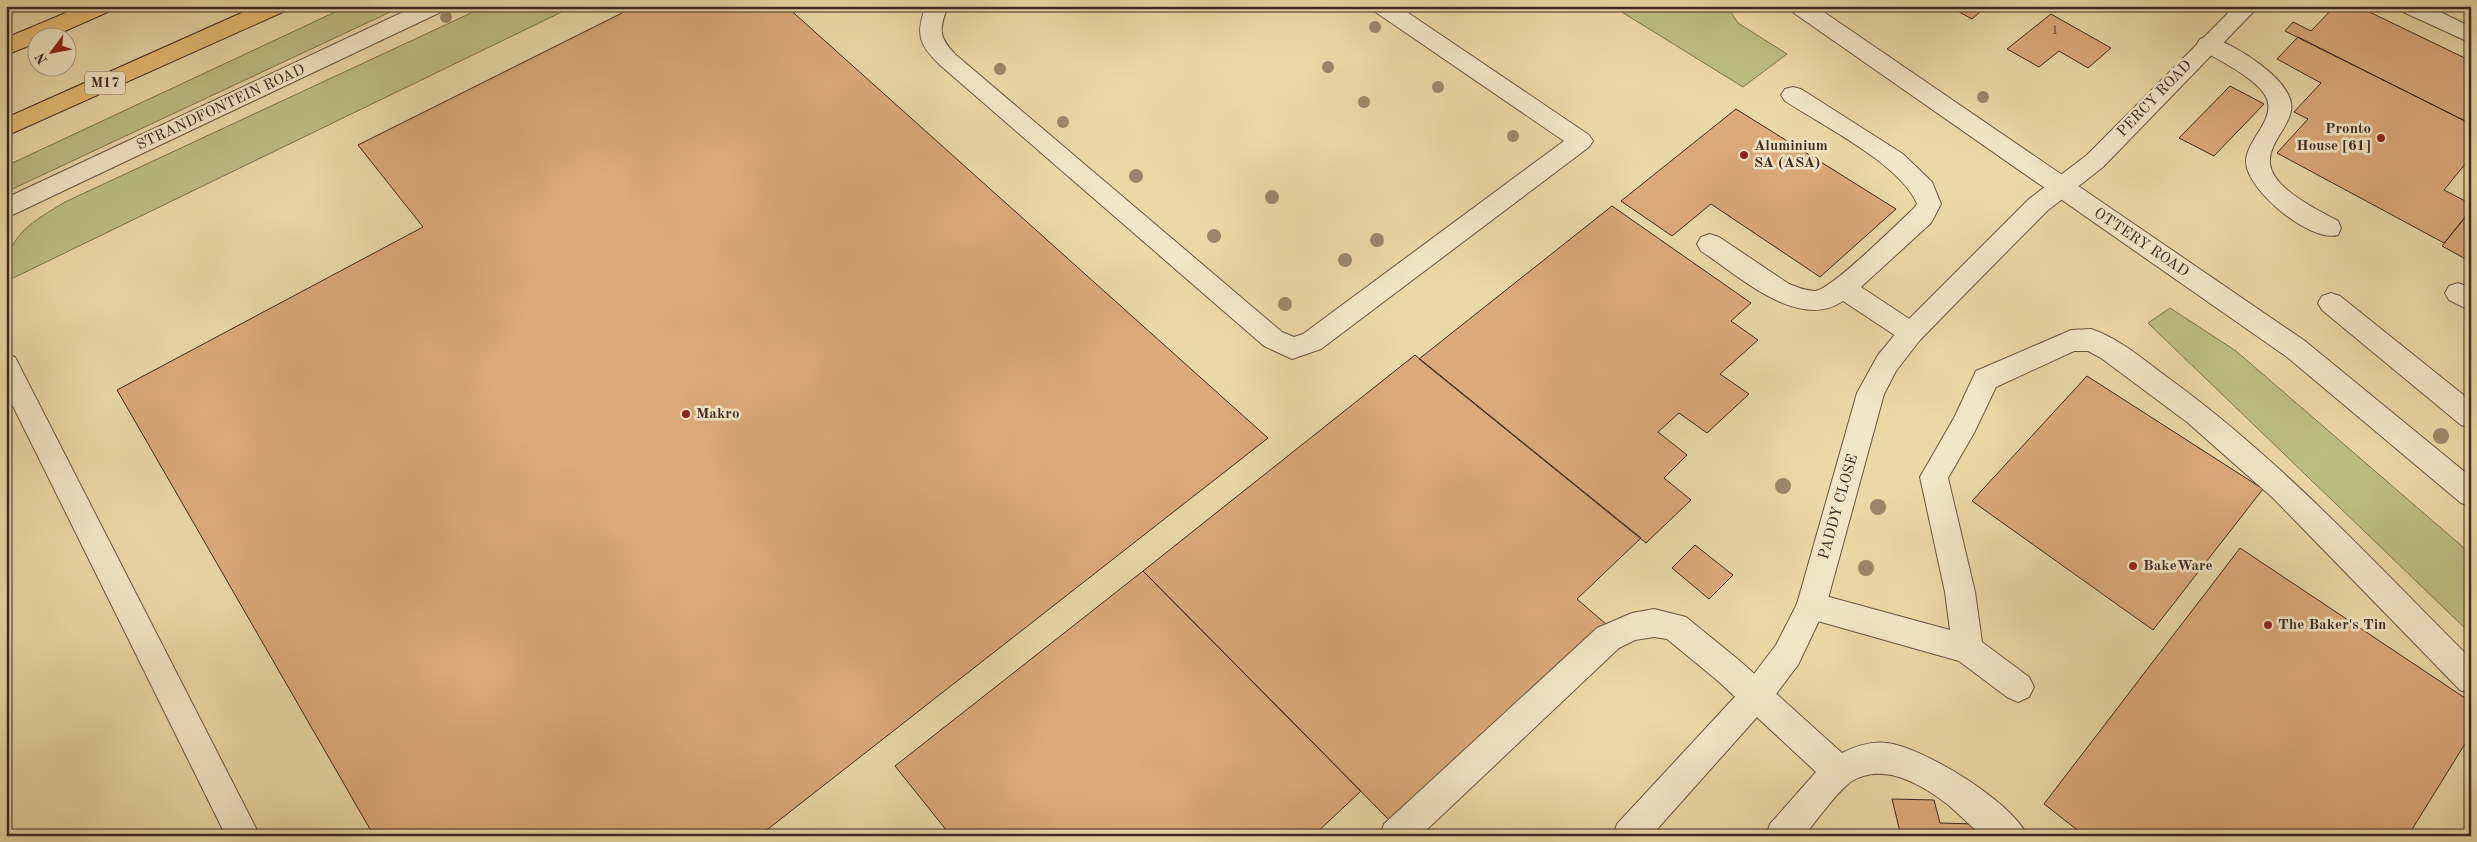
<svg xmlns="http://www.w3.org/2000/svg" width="2477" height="842" font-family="'Old Standard TT',serif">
  <rect width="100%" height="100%" fill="#ead8a6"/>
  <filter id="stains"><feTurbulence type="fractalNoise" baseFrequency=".004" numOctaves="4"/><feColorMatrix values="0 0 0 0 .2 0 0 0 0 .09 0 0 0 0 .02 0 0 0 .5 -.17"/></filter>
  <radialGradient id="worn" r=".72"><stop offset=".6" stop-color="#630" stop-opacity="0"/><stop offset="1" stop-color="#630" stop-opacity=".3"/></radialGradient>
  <path fill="#bdbd82" stroke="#7e7352" d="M348 6H403L6 192V166Z
    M486 6H574L9 280C0 237 36 220 65 202Z
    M1612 6H1727L1738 23 1787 54 1743 87Z
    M2170 308 2236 351 2471 554V634L2148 323Z"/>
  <path fill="#dba97a" stroke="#3e2922" d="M636 6H786L1268 438 759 836H374L117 390 423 227 358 145Z
    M1948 6H1987L1972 19Z
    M2335 6H2357L2471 61V124L2285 31 2293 22 2311 31Z
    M2051 14 2111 48 2088 68 2059 51 2039 67 2007 49Z
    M2298 37 2471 124V157L2444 190 2471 204V210L2444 243 2277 153 2308 119 2294 112 2321 83 2277 59Z
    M2230 86 2264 104 2214 156 2179 138Z
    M1736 109 1896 209 1820 277 1711 204 1672 236 1621 201Z
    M1612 206 1751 303 1731 321 1758 340 1720 374 1749 394 1707 433 1679 413 1658 432 1687 455 1664 478 1691 500 1646 543 1419 359Z
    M2471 210V262L2442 246Z
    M1415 355 1641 538 1577 599 1607 625 1398 829 1143 571Z
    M2087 376 2263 489 2153 630 1972 501Z
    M1695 545 1733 575 1709 599 1672 568Z
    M2240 548 2471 702V734L2408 836H2085L2044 804Z
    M1143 571 1361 791 1313 836H951L895 766Z
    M1892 799 1934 800 1940 823 1976 824 1980 836H1901Z"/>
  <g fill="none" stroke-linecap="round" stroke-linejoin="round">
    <g stroke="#695543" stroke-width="2">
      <path id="service" d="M926 6H948C939 29 938 37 956 55L1282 332 1294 337 1303 334 1564 141 1374 11 1371 6H1398L1589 135 1593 141 1589 147 1321 349 1292 359 1264 346 940 65C919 45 915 34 926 6Z
        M2398 6H2428L2471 27V43L2401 11Z
        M2208 36C2232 43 2297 81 2291 111 2287 130 2268 144 2270 164 2273 189 2318 210 2338 221L2341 228 2338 235C2311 243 2247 191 2246 162 2246 140 2275 121 2267 99 2259 79 2218 60 2200 49L2197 44 2200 39Z
        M1793 87 1801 89 1903 154 1932 182 1941 204 1931 223 1861 287 1920 326 1924 333 1920 340 1911 343 1902 340 1843 301C1798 332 1738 275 1701 251L1697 244 1701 237 1710 234 1719 237 1789 284C1797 287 1806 291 1815 291 1831 290 1897 224 1913 209L1917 204C1902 165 1820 124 1785 101L1781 95 1785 89Z
        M2458 283 2471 288V311L2449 300 2445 293 2449 286Z
        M2331 293 2340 296 2471 401V428L2461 425 2322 310 2318 303 2322 296Z
        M2091 329C2121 339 2146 362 2171 380 2281 460 2374 562 2471 659V694L2460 690 2273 498 2187 422 2101 358 2088 351H2074L1996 387 1974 433 1948 478 1975 592 1982 642 2029 677 2034 687 2029 697 2018 702 2007 697 1959 661 1800 616 1796 606 1800 596 1811 592 1950 630 1945 592 1920 477 1954 418 1976 371 2062 334 2071 330Z
        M6 354 15 357 260 836H226L6 392Z
        M1654 609 1686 617 1740 661 1842 753C1856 746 1871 741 1887 743 1923 747 2014 803 2027 836 2018 836 1993 839 1985 836 1977 833 1955 810 1947 804 1921 784 1884 762 1852 781 1840 788 1814 824 1804 836H1766L1770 824 1816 772 1718 681 1667 639 1654 637 1635 640 1619 648 1420 836H1380L1384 824 1597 628 1632 613Z"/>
    </g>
    <g stroke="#695543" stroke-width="2">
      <path id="minor" d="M416 6H446L443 11 6 218V198Z
        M2235 6H2259L2103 167 2047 211 1962 297 1920 340 1896 371 1884 394 1826 606 1798 665 1766 707 1651 836H1613L1617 824 1744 687 1776 645 1797 604 1857 393 1878 355 1902 326 2029 199 2087 155Z"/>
    </g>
    <g stroke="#695543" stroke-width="2">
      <path id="tertiary" d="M1788 6H1815L2305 341 2471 477V506L2461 503 2287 357 1791 11Z"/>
    </g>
    <g stroke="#3e2922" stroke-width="2">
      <path id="primary" d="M82 6H113L110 11 49 38H38V42L6 55V38Z
        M257 6H288L285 11 6 136V118Z"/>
    </g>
    <use href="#service" fill="#f1e6c5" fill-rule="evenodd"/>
    <use href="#minor" fill="#f1e6c5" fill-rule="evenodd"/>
    <use href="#tertiary" fill="#f1e6c5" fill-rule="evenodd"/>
    <use href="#primary" fill="#e5bc73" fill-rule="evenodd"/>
  </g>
  <g fill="#998868">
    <circle cx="446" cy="17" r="6"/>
    <circle cx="1375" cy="27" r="6"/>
    <circle cx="1328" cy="67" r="6"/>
    <circle cx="1000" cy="69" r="6"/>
    <circle cx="1438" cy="87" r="6"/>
    <circle cx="1983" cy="97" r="6"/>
    <circle cx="1364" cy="102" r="6"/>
    <circle cx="1063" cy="122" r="6"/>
    <circle cx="1513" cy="136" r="6"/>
    <circle cx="1136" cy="176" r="7"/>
    <circle cx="1272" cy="197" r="7"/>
    <circle cx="1214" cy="236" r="7"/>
    <circle cx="1377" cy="240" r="7"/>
    <circle cx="1345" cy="260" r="7"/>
    <circle cx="1285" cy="304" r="7"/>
    <circle cx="2441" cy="436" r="8"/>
    <circle cx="1783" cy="486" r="8"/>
    <circle cx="1878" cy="507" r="8"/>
    <circle cx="1866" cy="568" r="8"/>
  </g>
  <g fill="#8f2418" stroke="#f1e6c5" stroke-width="2">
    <circle cx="2381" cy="138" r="5"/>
    <circle cx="1744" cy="155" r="5"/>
    <circle cx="686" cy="414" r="5"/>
    <circle cx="2133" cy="566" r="5"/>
    <circle cx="2268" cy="625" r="5"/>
  </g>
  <g text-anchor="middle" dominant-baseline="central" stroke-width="5" stroke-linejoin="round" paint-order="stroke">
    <g font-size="12" fill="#654938">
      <text x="2055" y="31">1</text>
    </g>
    <rect fill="#f1e6c5" stroke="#746253" stroke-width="1" x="85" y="71.5" width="40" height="23" rx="4"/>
    <g font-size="14" font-weight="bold" fill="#3e2922">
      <text x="105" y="83">M17</text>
    </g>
    <g font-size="15" fill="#3e2922" stroke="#f1e6c5">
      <text transform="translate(2155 99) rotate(-46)">PERCY ROAD</text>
      <text transform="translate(221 108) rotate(-25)">STRANDFONTEIN ROAD</text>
      <text transform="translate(2141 243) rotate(34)">OTTERY ROAD</text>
      <text transform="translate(1839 507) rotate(-74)">PADDY CLOSE</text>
    </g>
    <g font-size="15" font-weight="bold" fill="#3e2922" stroke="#f1e6c5" text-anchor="start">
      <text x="2371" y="129" text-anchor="end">Pronto<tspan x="2371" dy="17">House [61]</tspan></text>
      <text x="1754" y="146">Aluminium<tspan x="1754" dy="17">SA (ASA)</tspan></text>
      <text x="696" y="414">Makro</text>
      <text x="2143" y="566">BakeWare</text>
      <text x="2278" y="625">The Baker's Tin</text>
    </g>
  </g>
  <rect width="2477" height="842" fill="none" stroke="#ead8a6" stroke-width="25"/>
  <rect x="8" y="8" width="2462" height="827" fill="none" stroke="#3e2922" stroke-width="2.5"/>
  <rect x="12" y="12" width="2452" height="817" fill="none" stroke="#3e2922"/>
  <g transform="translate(52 52) rotate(238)"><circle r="24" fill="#f1e6c5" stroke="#a99a84"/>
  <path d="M0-4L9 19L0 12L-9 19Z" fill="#8f2418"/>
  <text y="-8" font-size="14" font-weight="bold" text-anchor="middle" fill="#3e2922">N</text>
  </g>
  <rect width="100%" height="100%" filter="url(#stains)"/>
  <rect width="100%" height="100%" fill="url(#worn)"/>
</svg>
